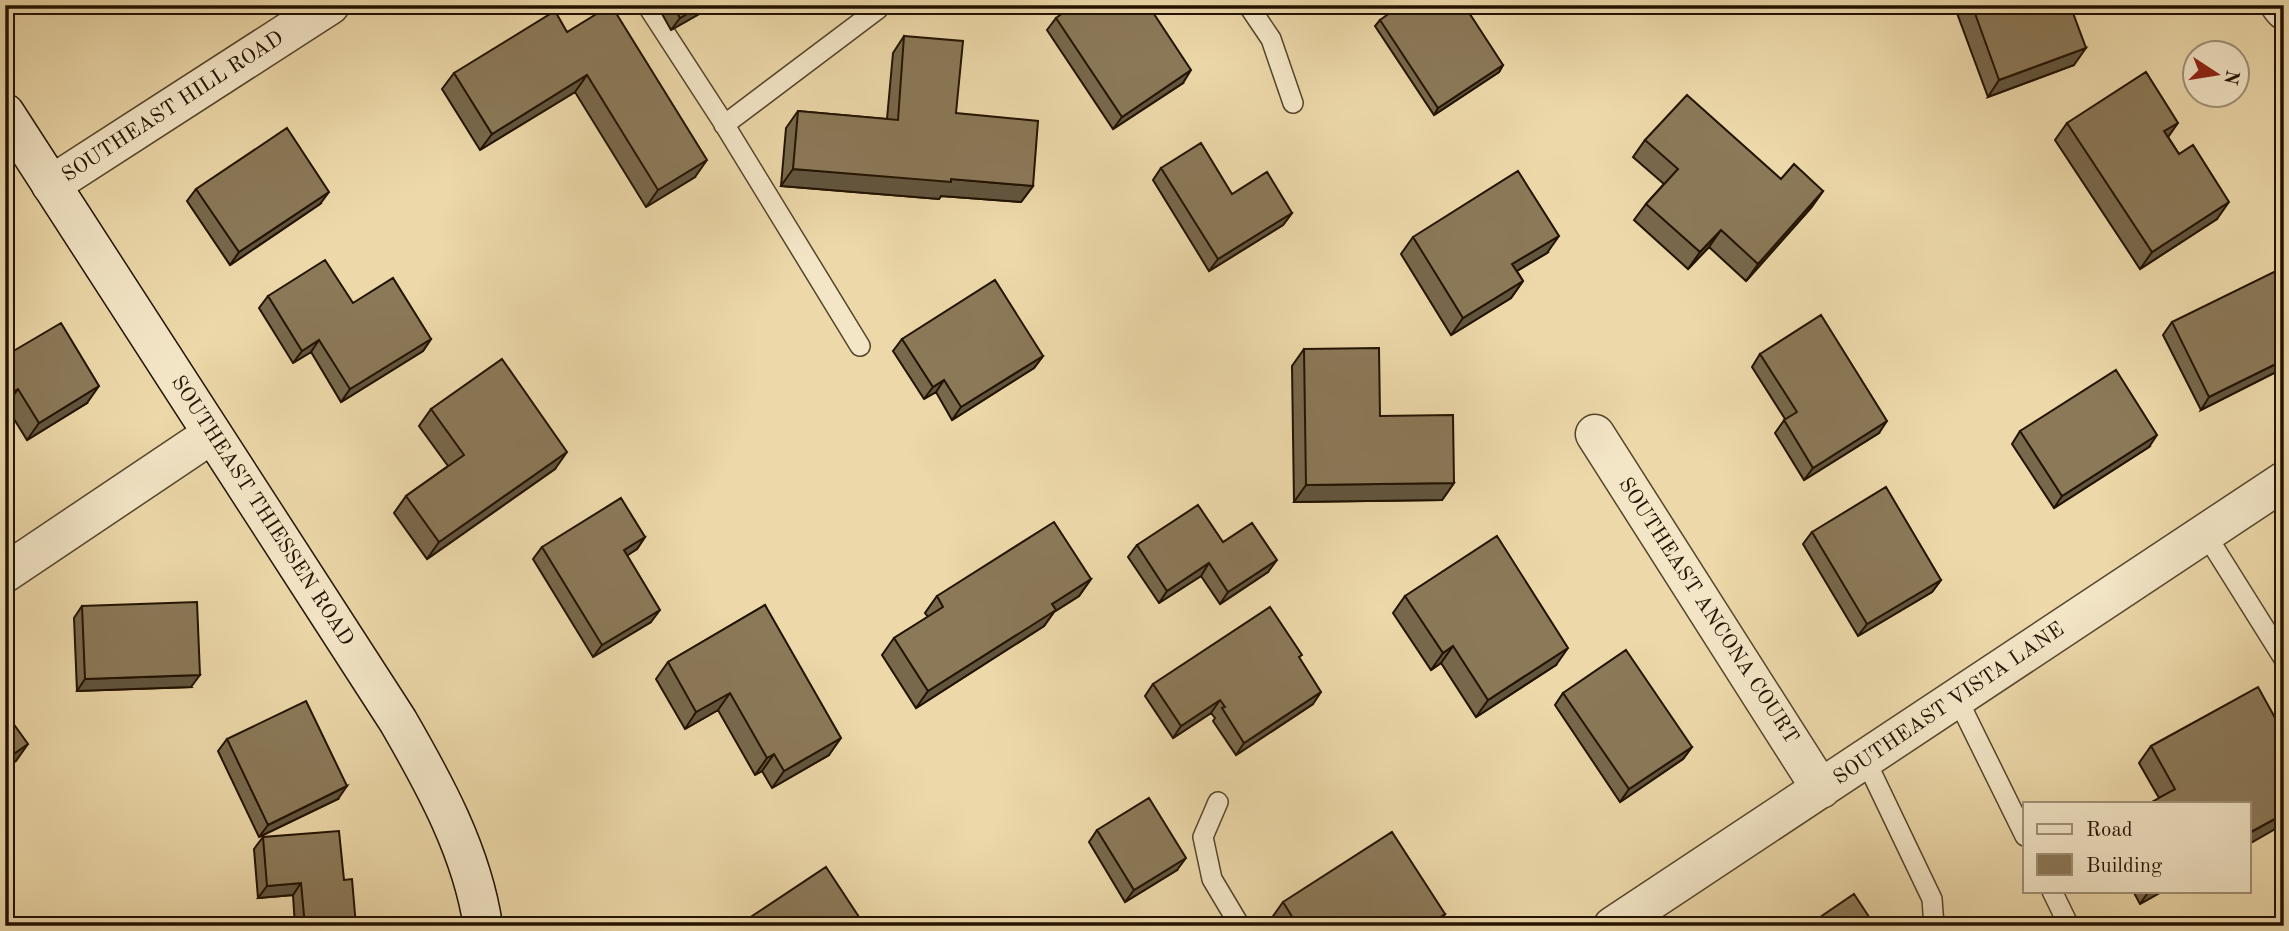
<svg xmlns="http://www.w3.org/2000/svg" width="2289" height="931" font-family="'Old Standard TT',serif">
  <rect width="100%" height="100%" fill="#ecd8a9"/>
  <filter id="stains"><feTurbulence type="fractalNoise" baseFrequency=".00286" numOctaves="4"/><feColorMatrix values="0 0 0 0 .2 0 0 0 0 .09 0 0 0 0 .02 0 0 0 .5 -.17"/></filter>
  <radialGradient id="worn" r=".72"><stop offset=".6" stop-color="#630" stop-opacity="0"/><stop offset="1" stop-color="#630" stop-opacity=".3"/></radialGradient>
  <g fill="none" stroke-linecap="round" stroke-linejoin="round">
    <g stroke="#54442a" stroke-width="22">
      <path id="service" d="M647 5 721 119 860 346
        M1248 5 1271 39 1293 103
        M724 125 878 9V5
        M2205 533 2284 659
        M1957 698 2025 836
        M1865 759 1932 899 1934 926
        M1218 802 1203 837 1212 879 1240 926
        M2052 891 2069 926"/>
    </g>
    <g stroke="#54442a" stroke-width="41">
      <path id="minor" d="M2280 5 2284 10
        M1595 434 1821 789
        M5 573 212 434
        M1613 926 2284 481"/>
    </g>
    <g stroke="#54442a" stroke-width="41">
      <path id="tertiary" d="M51 185 330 5"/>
    </g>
    <g stroke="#221200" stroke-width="41">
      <path id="secondary" d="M5 113 398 721C435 785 472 852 483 926"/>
    </g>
    <use href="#service" stroke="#f3e6c7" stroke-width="19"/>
    <use href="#minor" stroke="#f3e6c7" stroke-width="38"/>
    <use href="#tertiary" stroke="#f3e6c7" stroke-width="38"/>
    <use href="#secondary" stroke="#f3e6c7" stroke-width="38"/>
  </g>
  <path fill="#78684c" stroke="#221200" stroke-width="2" d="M657 5H715L671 30Z
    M1954 5H2070L2074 65 1988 97Z
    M1056 18 1183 83 1113 129 1047 30Z
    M1380 20 1503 65 1499 72 1434 115 1375 26Z
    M567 32 695 177 646 207 575 92 480 150 442 89 454 73Z
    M904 36 956 113 1033 186 1021 202 941 196 939 199 781 186 786 128 798 111 887 119 893 53Z
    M2067 123 2168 137 2179 154 2217 219 2140 269 2055 140Z
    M1645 140 1781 179 1823 191 1811 208 1746 281 1709 247 1688 269 1634 220 1646 204 1664 184 1633 157Z
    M1161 168 1232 194 1292 213 1283 225 1209 271 1153 180Z
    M196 189 320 204 230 265 187 201Z
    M1413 237 1547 253 1517 271 1523 281 1511 298 1451 335 1401 254Z
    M268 296 353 303 431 339 423 351 341 402 311 352 293 363 259 308Z
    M2172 322 2284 368 2201 410 2163 335Z
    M902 339 1043 356 1034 368 952 420 936 392 924 399 893 351Z
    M1304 349 1454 483 1442 500 1294 502 1292 366Z
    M1760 354 1879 433 1804 480 1775 433 1785 419 1752 367Z
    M5 356 87 403 27 440 6 406 5 407Z
    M431 409 555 469 427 559 394 513 406 496 448 466 419 426Z
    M2020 431 2149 447 2054 508 2012 444Z
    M1812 532 1941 580 1932 592 1858 636 1803 544Z
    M645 537 637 549 627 555 651 622 593 657 533 559 542 547Z
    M1223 542 1268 572 1220 604 1201 576 1159 603 1128 557 1137 545Z
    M1091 579 1079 596 1054 612 1044 626 916 708 882 655 894 638 928 617 925 613 937 596Z
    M1405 596 1556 665 1476 717 1441 663 1431 670 1393 613Z
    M765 605 829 755 772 788 762 771 755 775 718 710 685 729 656 679 668 662Z
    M82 606 191 687 77 691 74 618Z
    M1299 658 1313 704 1236 755 1213 721 1215 718 1211 713 1173 738 1145 696 1153 684Z
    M1563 693 1692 747 1683 759 1620 802 1555 705Z
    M2284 734 2159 798 2139 763 2151 746Z
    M227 739 338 799 259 837 218 751Z
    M1097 830 1177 870 1125 902 1089 842Z
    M263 837 344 880 356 926H295L293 895 258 898 254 849Z
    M2133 891H2163L2140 904Z
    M1283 902 1445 914 1437 926H1275L1271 919Z"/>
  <path fill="#61553e" stroke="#221200" stroke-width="2" d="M702 5H715L671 30 680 18Z
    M2086 48 2074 65 1988 97 1999 80Z
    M1503 65 1499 72 1434 115 1438 108Z
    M1191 70 1183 83 1113 129 1122 117Z
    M587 75 575 92 480 150 492 134Z
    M2178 123 2166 140 2164 131Z
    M707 160 695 177 646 207 658 190Z
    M793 169 951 179 1033 186 1021 202 941 196 939 199 781 186Z
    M1823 191 1811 208 1746 281 1758 264Z
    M329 192 320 204 230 265 239 252Z
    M2229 202 2217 219 2140 269 2152 252Z
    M1292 213 1283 225 1209 271 1218 259Z
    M1721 230 1709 247 1688 269 1700 252Z
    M1559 236 1547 253 1500 281 1512 264Z
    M1523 281 1511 298 1451 335 1463 318Z
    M431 339 423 351 341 402 350 389Z
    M319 340 311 352 293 363 302 351Z
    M1043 356 1034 368 952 420 961 407Z
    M2284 360V368L2201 410 2209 397Z
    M944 380 936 392 924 399 933 387Z
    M99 386 87 403 27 440 39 423Z
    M18 389 6 406 5 407V397Z
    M1887 421 1879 433 1804 480 1813 468Z
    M2157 435 2149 447 2054 508 2062 496Z
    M567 452 555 469 427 559 439 542Z
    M1454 483 1442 500 1294 502 1306 485Z
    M645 537 637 549 616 563 624 550Z
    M1277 560 1268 572 1220 604 1228 592Z
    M1209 563 1201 576 1159 603 1167 591Z
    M1091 579 1079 596 1054 612 1044 626 916 708 928 691 1052 604Z
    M1941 580 1932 592 1858 636 1867 624Z
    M660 610 651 622 593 657 602 645Z
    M1453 646 1441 663 1431 670 1443 653Z
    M1568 648 1556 665 1476 717 1488 700Z
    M200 675 191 687 77 691 85 679Z
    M1321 692 1313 704 1236 755 1244 743Z
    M730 693 718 710 685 729 696 712Z
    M1220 700 1211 713 1173 738 1181 726Z
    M841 738 829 755 772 788 784 771Z
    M28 744 16 761 5 768V760Z
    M1692 747 1683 759 1620 802 1629 789Z
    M774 754 762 771 755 775 767 758Z
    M347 786 338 799 259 837 268 825Z
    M2284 814V824L2249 844V833Z
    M1186 858 1177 870 1125 902 1134 890Z
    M301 883 293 895 258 898 267 886Z
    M2149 891H2163L2140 904Z
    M1445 914 1437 926H1426Z"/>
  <path fill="#8b7958" stroke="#221200" stroke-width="2" d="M611 5 707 160 658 190 587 75 492 134 454 73 555 11 567 32Z
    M673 5H702L680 18Z
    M1074 5H1148L1191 70 1122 117 1056 18Z
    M1401 5H1464L1503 65 1438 108 1380 20Z
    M1972 5H2070L2086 48 1999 80Z
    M904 36 963 41 956 113 1038 121 1033 186 951 179V182L793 169 798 111 898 120Z
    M2146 72 2178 123 2164 131 2179 154 2193 145 2229 202 2152 252 2067 123Z
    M1687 95 1781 179 1794 164 1823 191 1758 264 1721 230 1700 252 1646 204 1678 169 1645 140Z
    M287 128 329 192 239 252 196 189Z
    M1201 143 1232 194 1267 172 1292 213 1218 259 1161 168Z
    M1518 171 1559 236 1512 264 1523 281 1463 318 1413 237Z
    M325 260 353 303 393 278 431 339 350 389 319 340 302 351 268 296Z
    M2284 267V360L2209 397 2172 322Z
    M995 280 1043 356 961 407 944 380 933 387 902 339Z
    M1821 315 1887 421 1813 468 1784 420 1797 412 1760 354Z
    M61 323 99 386 39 423 18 389 5 397V356Z
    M1379 348 1380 416 1453 415 1454 483 1306 485 1304 349Z
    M502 359 567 452 439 542 406 496 464 455 431 409Z
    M2116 370 2157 435 2062 496 2020 431Z
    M1886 487 1941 580 1867 624 1812 532Z
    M621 498 645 537 624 550 660 610 602 645 542 547Z
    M1198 505 1223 542 1252 523 1277 560 1228 592 1209 563 1167 591 1137 545Z
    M1054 522 1091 579 1052 604 1056 610 928 691 894 638 943 607 937 596Z
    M1497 536 1568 648 1488 700 1453 646 1443 653 1405 596Z
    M197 602 200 675 85 679 82 606Z
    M765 605 841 738 784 771 774 754 767 758 730 693 696 712 668 662Z
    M1270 607 1302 655 1299 657 1321 692 1244 743 1222 708 1225 707 1220 700 1181 726 1153 684Z
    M1626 650 1692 747 1629 789 1563 693Z
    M2258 687 2284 734V814L2249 833V803H2150L2175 789 2151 746Z
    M306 701 347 786 268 825 227 739Z
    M5 712 28 744 5 760Z
    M1149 798 1186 858 1134 890 1097 830Z
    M339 831 344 880 352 879 356 926H305L301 883 267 886 263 837Z
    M1392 832 1445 914 1426 926H1298L1283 902Z
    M826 867 861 920 852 926H737Z
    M1854 894 1875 926H1807Z"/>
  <g text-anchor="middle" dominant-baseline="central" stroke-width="6" stroke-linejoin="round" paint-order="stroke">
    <g font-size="21" fill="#221200" stroke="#f3e6c7">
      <text transform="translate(173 107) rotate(-33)">SOUTHEAST HILL ROAD</text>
      <text transform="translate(262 511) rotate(57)">SOUTHEAST THIESSEN ROAD</text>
      <text transform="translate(1708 611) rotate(57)">SOUTHEAST ANCONA COURT</text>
      <text transform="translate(1949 704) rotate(-34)">SOUTHEAST VISTA LANE</text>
    </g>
  </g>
  <rect width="2289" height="931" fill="none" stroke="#ecd8a9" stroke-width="28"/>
  <rect x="7" y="7" width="2275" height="917" fill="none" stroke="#221200" stroke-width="3.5"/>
  <rect x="14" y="14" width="2261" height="903" fill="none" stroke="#221200" stroke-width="2"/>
  <rect x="2023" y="802" width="228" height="91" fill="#f3e6c7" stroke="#9f9177" stroke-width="2"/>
  <rect x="2037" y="824" width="35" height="10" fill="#f3e6c7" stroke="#9f9177" stroke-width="2"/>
  <text x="2086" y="836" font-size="21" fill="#221200">Road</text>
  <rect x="2037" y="854" width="35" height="21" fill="#8b7958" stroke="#9f9177" stroke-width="2"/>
  <text x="2086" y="872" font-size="21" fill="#221200">Building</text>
  <g transform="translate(2216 74) rotate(102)"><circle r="33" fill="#f3e6c7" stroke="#9f9177" stroke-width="2"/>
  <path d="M0-5L12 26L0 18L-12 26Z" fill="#8f2418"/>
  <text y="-10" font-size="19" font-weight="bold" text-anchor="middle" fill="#221200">N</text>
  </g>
  <rect width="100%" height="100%" filter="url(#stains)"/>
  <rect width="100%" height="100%" fill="url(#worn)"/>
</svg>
